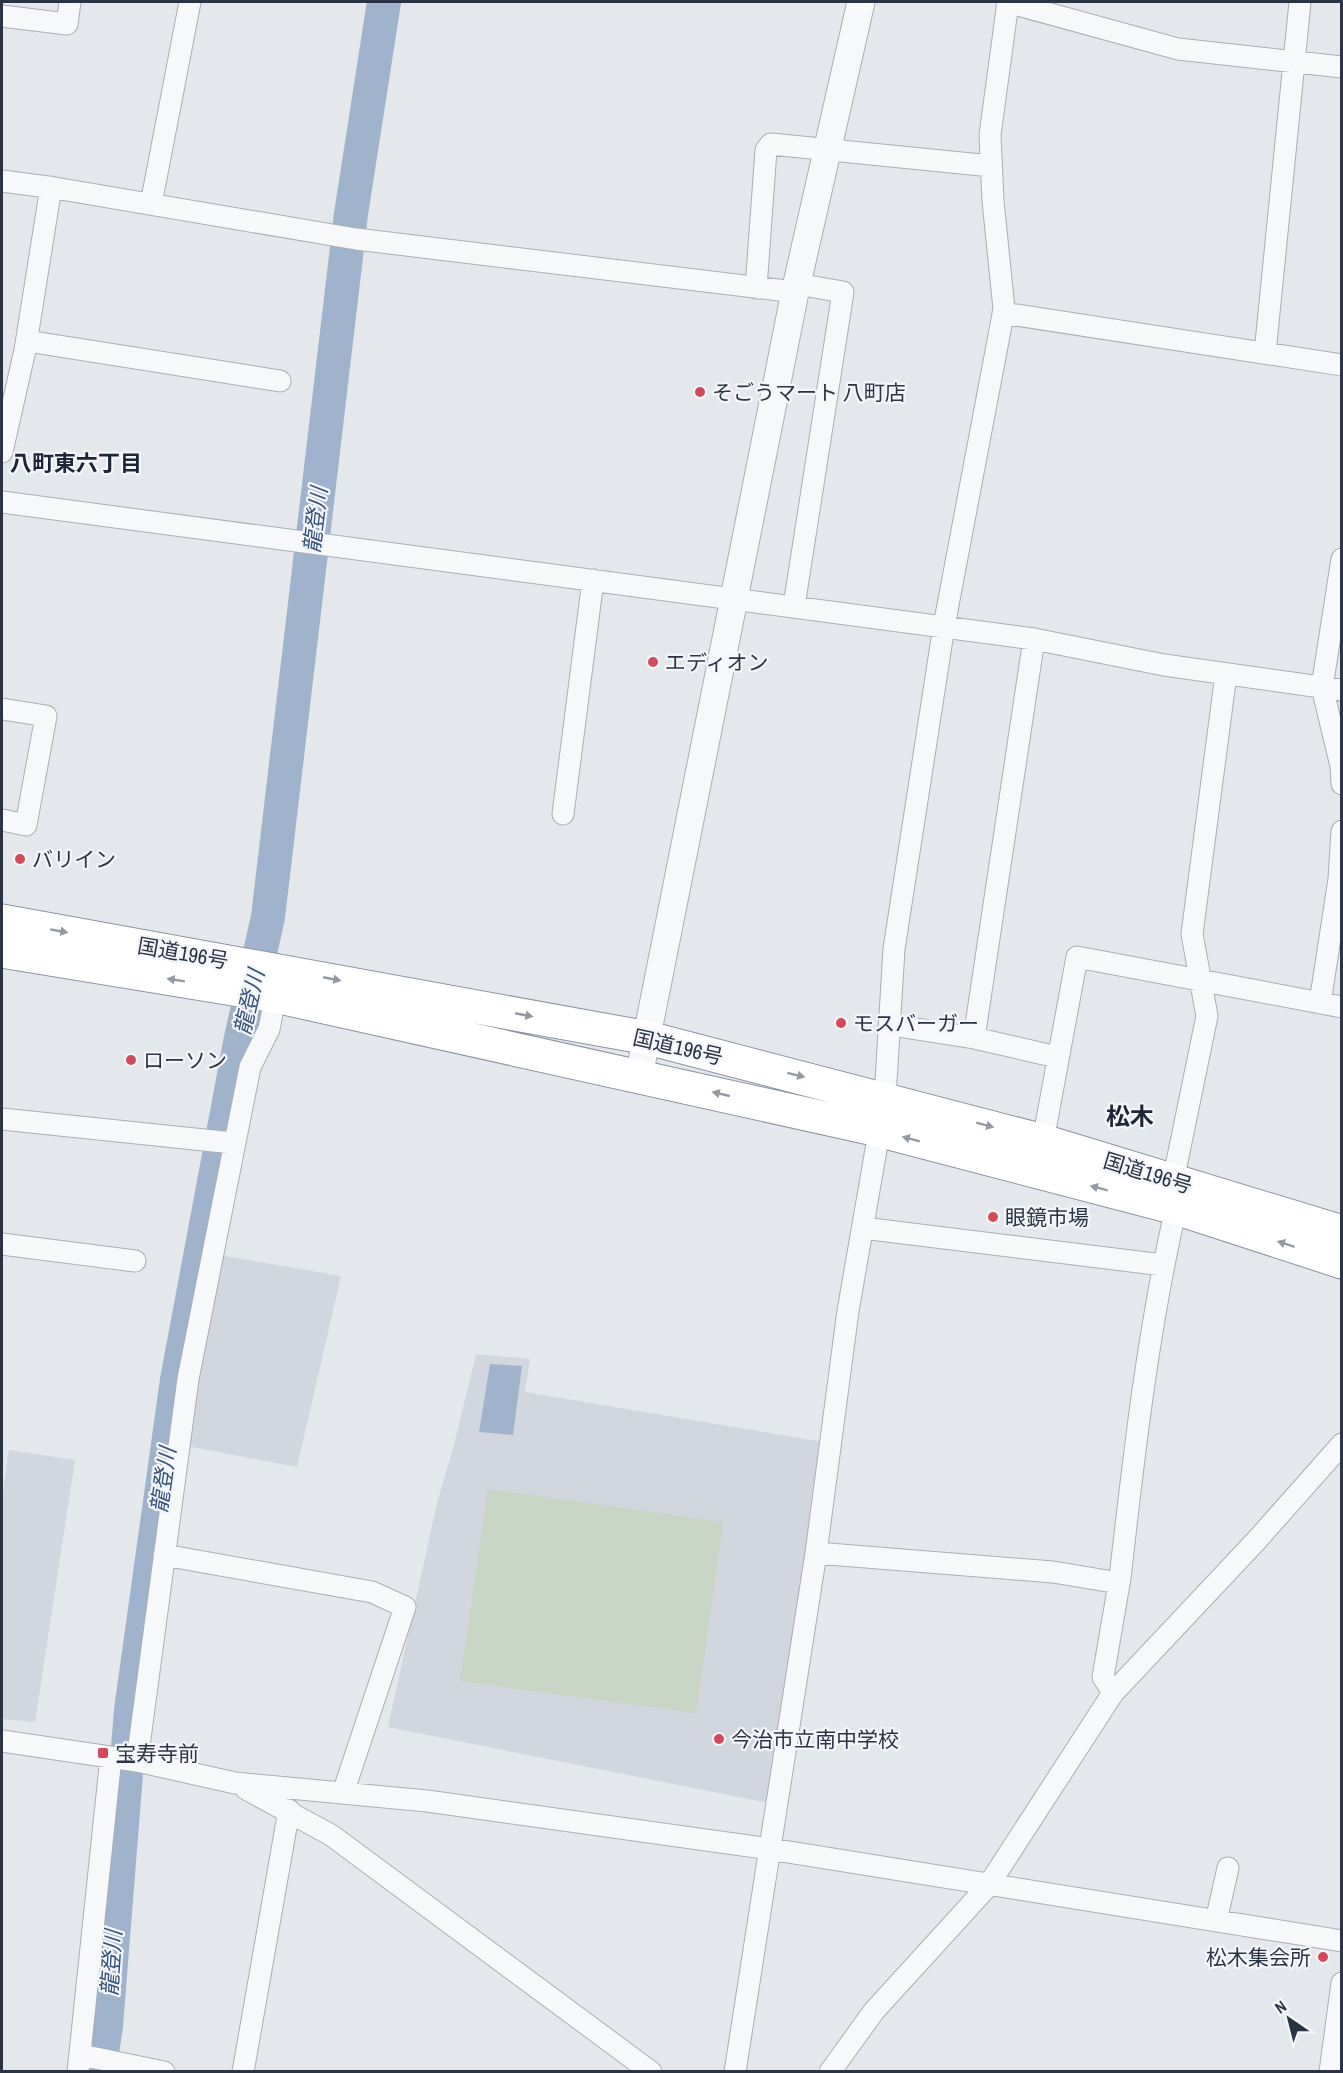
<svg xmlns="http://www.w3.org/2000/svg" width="1343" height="2073" font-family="'Archivo Narrow','Noto Sans JP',sans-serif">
  <rect width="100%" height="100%" fill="#e4e7ec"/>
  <path fill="#d2d6de" d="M219 1255 341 1276 297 1467 187 1446Z
    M476 1354 530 1359 525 1392 823 1442 769 1803 388 1727 437 1503 454 1445Z
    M9 1450 75 1460 35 1722 2 1719V1498Z"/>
  <path fill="#c9d6c5" d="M488 1489 723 1522 696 1713 460 1681Z"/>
  <path fill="#9fb4cc" d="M490 1364 522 1366 513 1435 479 1432Z"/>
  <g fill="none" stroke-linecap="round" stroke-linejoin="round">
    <path stroke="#9fb4cc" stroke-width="34" d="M99 2072 106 2026 131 1710 177 1380 241 1038 268 917 351 214 384 2"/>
    <g stroke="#a9aeb7" stroke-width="23">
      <path id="minor" d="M1007 2 1178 49 1342 67
        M2 16 67 24 70 2
        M2 181 55 188 356 239 795 292
        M151 204 190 2
        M756 288 766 150 771 144 991 166
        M1003 313 1342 365
        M27 341 280 381
        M1265 353 1300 2
        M2 452 25 350 51 187
        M2 502 1034 639 1164 665 1342 690
        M1342 559 1322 687 1341 766 1342 784
        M794 606 843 292 797 284
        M2 709 46 716 26 825 2 820
        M563 814 593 580
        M1320 1003 1339 879 1342 831
        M891 1025 974 1038 1057 1057
        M974 1038 1034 639
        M2 1119 233 1143
        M1043 1141 1077 957 1342 1007
        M1173 1181 1207 1016 1192 934 1226 674
        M863 1228 1163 1265
        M2 1244 135 1261
        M816 1553 1053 1572 1113 1582 1120 1578C1134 1454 1148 1330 1176 1208
        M164 1555 372 1592 405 1607 343 1793
        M1113 1693 1103 1677 1120 1578
        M2 1741 137 1761 235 1783 427 1801 770 1849 1342 1941
        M137 1761 188 1379 250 1067 269 1029 278 984
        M246 1789 331 1835 651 2072
        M1216 1921 1228 1868
        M81 2055 164 2072
        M78 2072 111 1757
        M243 2072 289 1810
        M735 2072 816 1553 848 1311 885 1098 894 949 944 626 1004 309 993 201 990 135 1008 2
        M830 2072 874 2011 988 1886 1113 1693 1256 1541 1342 1444
        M1330 2072 1342 1983"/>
    </g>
    <g stroke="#a9aeb7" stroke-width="29">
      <path id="tertiary" d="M639 1076 795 292 861 2"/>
    </g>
    <g stroke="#8b94a3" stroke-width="35">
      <path id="trunk" d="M2 921 648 1038 1043 1141 1342 1232
        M2 951 275 996 878 1130 1176 1208 1342 1262"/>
    </g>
    <use href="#minor" stroke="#f7f8fa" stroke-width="21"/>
    <use href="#tertiary" stroke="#f7f8fa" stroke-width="27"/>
    <use href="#trunk" stroke="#fff" stroke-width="33"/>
  </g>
  <defs><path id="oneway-solid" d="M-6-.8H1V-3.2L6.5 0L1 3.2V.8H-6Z" transform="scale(1.5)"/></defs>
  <g fill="#959aa2">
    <use href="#oneway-solid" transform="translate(59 931) rotate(10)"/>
    <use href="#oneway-solid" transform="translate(332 979) rotate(11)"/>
    <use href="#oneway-solid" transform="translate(176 980) rotate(-171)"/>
    <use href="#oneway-solid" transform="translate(524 1015) rotate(11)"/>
    <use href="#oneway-solid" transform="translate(796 1075) rotate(14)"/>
    <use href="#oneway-solid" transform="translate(721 1094) rotate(-167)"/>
    <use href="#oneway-solid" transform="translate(985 1125) rotate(15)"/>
    <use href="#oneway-solid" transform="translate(911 1139) rotate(-165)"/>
    <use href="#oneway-solid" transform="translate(1099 1188) rotate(-165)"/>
    <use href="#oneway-solid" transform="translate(1286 1244) rotate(-162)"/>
  </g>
  <g fill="#d1495b" stroke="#f4f6f9" stroke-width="2">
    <circle cx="700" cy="392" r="6"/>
    <circle cx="653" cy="662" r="6"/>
    <circle cx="20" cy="859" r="6"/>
    <circle cx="841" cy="1023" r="6"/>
    <circle cx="131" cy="1060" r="6"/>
    <circle cx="993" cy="1217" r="6"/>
    <circle cx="719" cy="1739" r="6"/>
    <rect x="97" y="1747" width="12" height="12" rx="3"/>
    <circle cx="1323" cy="1957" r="6"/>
  </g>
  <g text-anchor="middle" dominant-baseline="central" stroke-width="4.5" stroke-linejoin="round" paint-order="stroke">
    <g font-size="21" fill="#2b3445" stroke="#f4f6f9" text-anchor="start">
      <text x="712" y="392">そごうマート 八町店</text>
      <text x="665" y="662">エディオン</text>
      <text x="32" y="859">バリイン</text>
      <text x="853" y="1023">モスバーガー</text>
      <text x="143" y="1060">ローソン</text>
      <text x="1005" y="1217">眼鏡市場</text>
      <text x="731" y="1739">今治市立南中学校</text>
      <text x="115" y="1753">宝寿寺前</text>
      <text x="1311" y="1957" text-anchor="end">松木集会所</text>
    </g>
    <g font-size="21" fill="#2b3445" stroke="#f4f6f9">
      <text transform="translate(183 953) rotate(10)">国道196号</text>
      <text transform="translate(678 1047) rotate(13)">国道196号</text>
      <text transform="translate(1148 1173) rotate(17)">国道196号</text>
    </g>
    <g font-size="22" font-weight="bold" fill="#1d2536" stroke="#f4f6f9">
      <text x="76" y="463">八町東六丁目</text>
    </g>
    <g font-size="22" font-style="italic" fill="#34527a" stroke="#f4f6f9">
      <text transform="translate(315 520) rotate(-83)">龍登川</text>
      <text transform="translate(249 1002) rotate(-77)">龍登川</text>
      <text transform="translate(163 1480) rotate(-82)">龍登川</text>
      <text transform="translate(111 1963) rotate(-86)">龍登川</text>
    </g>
    <g font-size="24" font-weight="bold" fill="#1d2536" stroke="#f4f6f9">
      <text x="1130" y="1116">松木</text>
    </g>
  </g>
  <rect width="1343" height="2073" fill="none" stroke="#2b3445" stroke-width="6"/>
  <g transform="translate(1289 2019) rotate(325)" stroke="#f4f6f9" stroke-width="4.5" paint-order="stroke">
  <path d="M0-4.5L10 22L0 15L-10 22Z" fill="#2b3445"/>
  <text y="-9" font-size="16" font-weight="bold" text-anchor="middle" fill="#2b3445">N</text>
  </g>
</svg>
